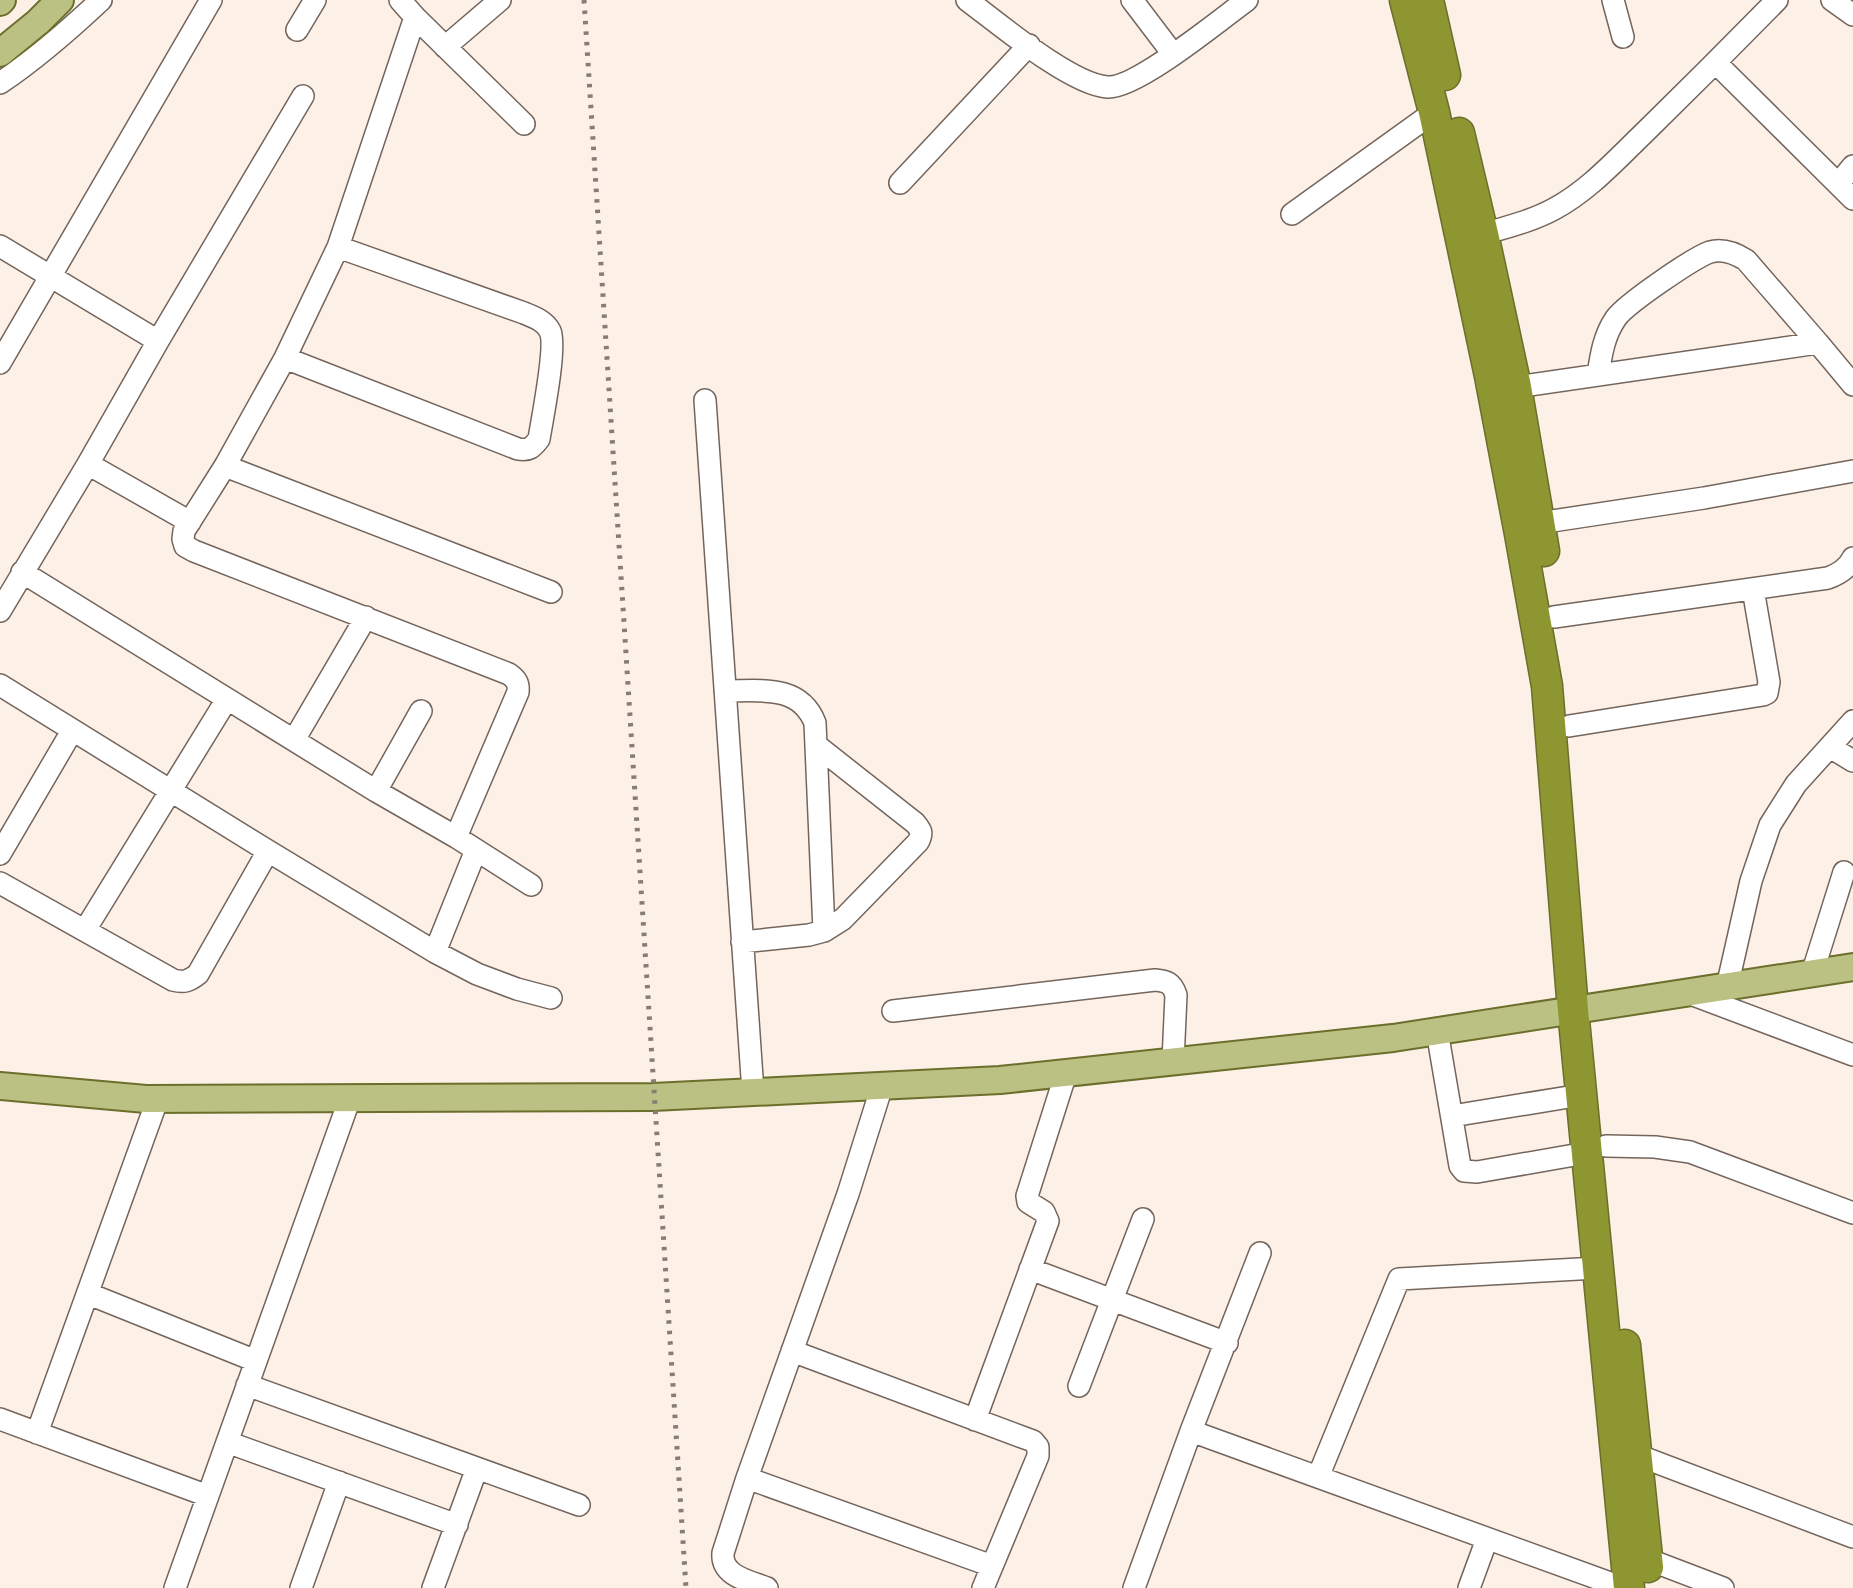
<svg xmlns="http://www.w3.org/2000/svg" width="1853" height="1588" font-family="'PT Sans Narrow',sans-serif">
  <rect width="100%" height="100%" fill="#fdf0e7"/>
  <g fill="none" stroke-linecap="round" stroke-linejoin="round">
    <g stroke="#73655c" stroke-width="24">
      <path id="minor" d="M400 0 415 17 524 124
        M967 0C998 23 1070 84 1107 87 1135 90 1221 19 1247 0
        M1132 0 1173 54
        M1613 0 1623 37
        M1832 0 1853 15
        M415 17 338 247 285 358 225 466 184 531 183 539 185 546 194 551 509 674C516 679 519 683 518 692L456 837
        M297 30 315 0
        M445 47 500 0
        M1716 63 1853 199
        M0 83C36 59 69 30 101 0
        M900 183 1029 45
        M1838 184 1853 166
        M1292 214 1434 112
        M1483 234C1507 227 1532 221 1554 209 1588 191 1616 160 1644 133 1689 89 1733 45 1777 0
        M0 246 158 341
        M285 358 518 449C529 451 532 448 539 439 542 420 557 346 550 331 545 321 534 317 524 313L338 247
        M0 363 211 0
        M1598 375C1601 355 1604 335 1616 318 1626 304 1693 258 1710 252 1723 248 1735 253 1746 260L1818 343
        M1516 387 1818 343 1853 385
        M705 400 753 1092
        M88 464 190 522
        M225 466 551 592
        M1539 523 1704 498 1853 471
        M22 572 376 791 456 837 531 885
        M0 611 88 464 158 341 303 96
        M1554 617 1828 578C1839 574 1848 568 1853 558
        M0 685 268 851 435 952 477 974 517 989 551 998
        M725 691C760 691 800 684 815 723L824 931 809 935 742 942
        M1569 726 1763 695 1767 693 1769 682 1753 589
        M294 740 366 617
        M816 745 915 823C921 830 923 833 918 842L843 919 824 931
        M1830 747 1853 761
        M376 791 421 711
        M0 854 72 731
        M0 883 173 980C184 983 189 981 198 974L268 851
        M85 930 227 699
        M435 952 476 850
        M1812 974 1844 872
        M1727 987 1751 881 1770 825 1796 784 1853 721
        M1688 993 1853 1055
        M893 1011 1155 980C1167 981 1172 983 1176 995L1173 1061
        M1437 1031 1460 1166 1464 1171 1477 1172 1586 1153
        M1452 1116 1581 1095
        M1606 1146 1655 1147 1690 1152 1853 1213
        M1030 1269 1227 1343
        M89 1294 256 1361
        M792 1351 1022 1437 1033 1441 1038 1447V1456L983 1588
        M247 1385 579 1505
        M1079 1386 1143 1219
        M0 1419 208 1496
        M975 1420 1048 1221 1044 1212 1028 1202 1027 1196 1066 1073
        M1191 1431 1624 1588
        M37 1433 158 1098
        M227 1442 457 1525
        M1637 1455 1853 1537
        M1318 1477 1399 1279 1597 1268
        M747 1478 992 1566
        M1647 1559 1723 1588
        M175 1588 350 1098
        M301 1588 339 1482
        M433 1588 477 1468
        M767 1588C749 1581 721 1576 723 1553L747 1478 848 1194 882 1086
        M1134 1588 1191 1431 1260 1253
        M1469 1588 1487 1539"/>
    </g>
    <g stroke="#6b6f2b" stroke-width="30">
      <path id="major" d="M0 2 2 0
        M0 53 38 22 60 0
        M0 1086 146 1099 653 1097 1000 1080 1393 1038 1853 967"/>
    </g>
    <g stroke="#6b6f2b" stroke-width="33">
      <path id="highway" d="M1405 0 1434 112 1490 376 1520 534 1547 686 1573 1010 1629 1588
        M1428 0 1445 75
        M1459 133 1483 234 1516 387 1544 551
        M1625 1345 1648 1567"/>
    </g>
    <use href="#minor" stroke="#fff" stroke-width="21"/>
    <use href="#major" stroke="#bbc083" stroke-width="26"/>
    <use href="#highway" stroke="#8d9630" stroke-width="30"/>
    <path stroke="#867d77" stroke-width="5" stroke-dasharray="3.5 7" stroke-linecap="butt" d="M584 0 686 1588"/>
  </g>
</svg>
